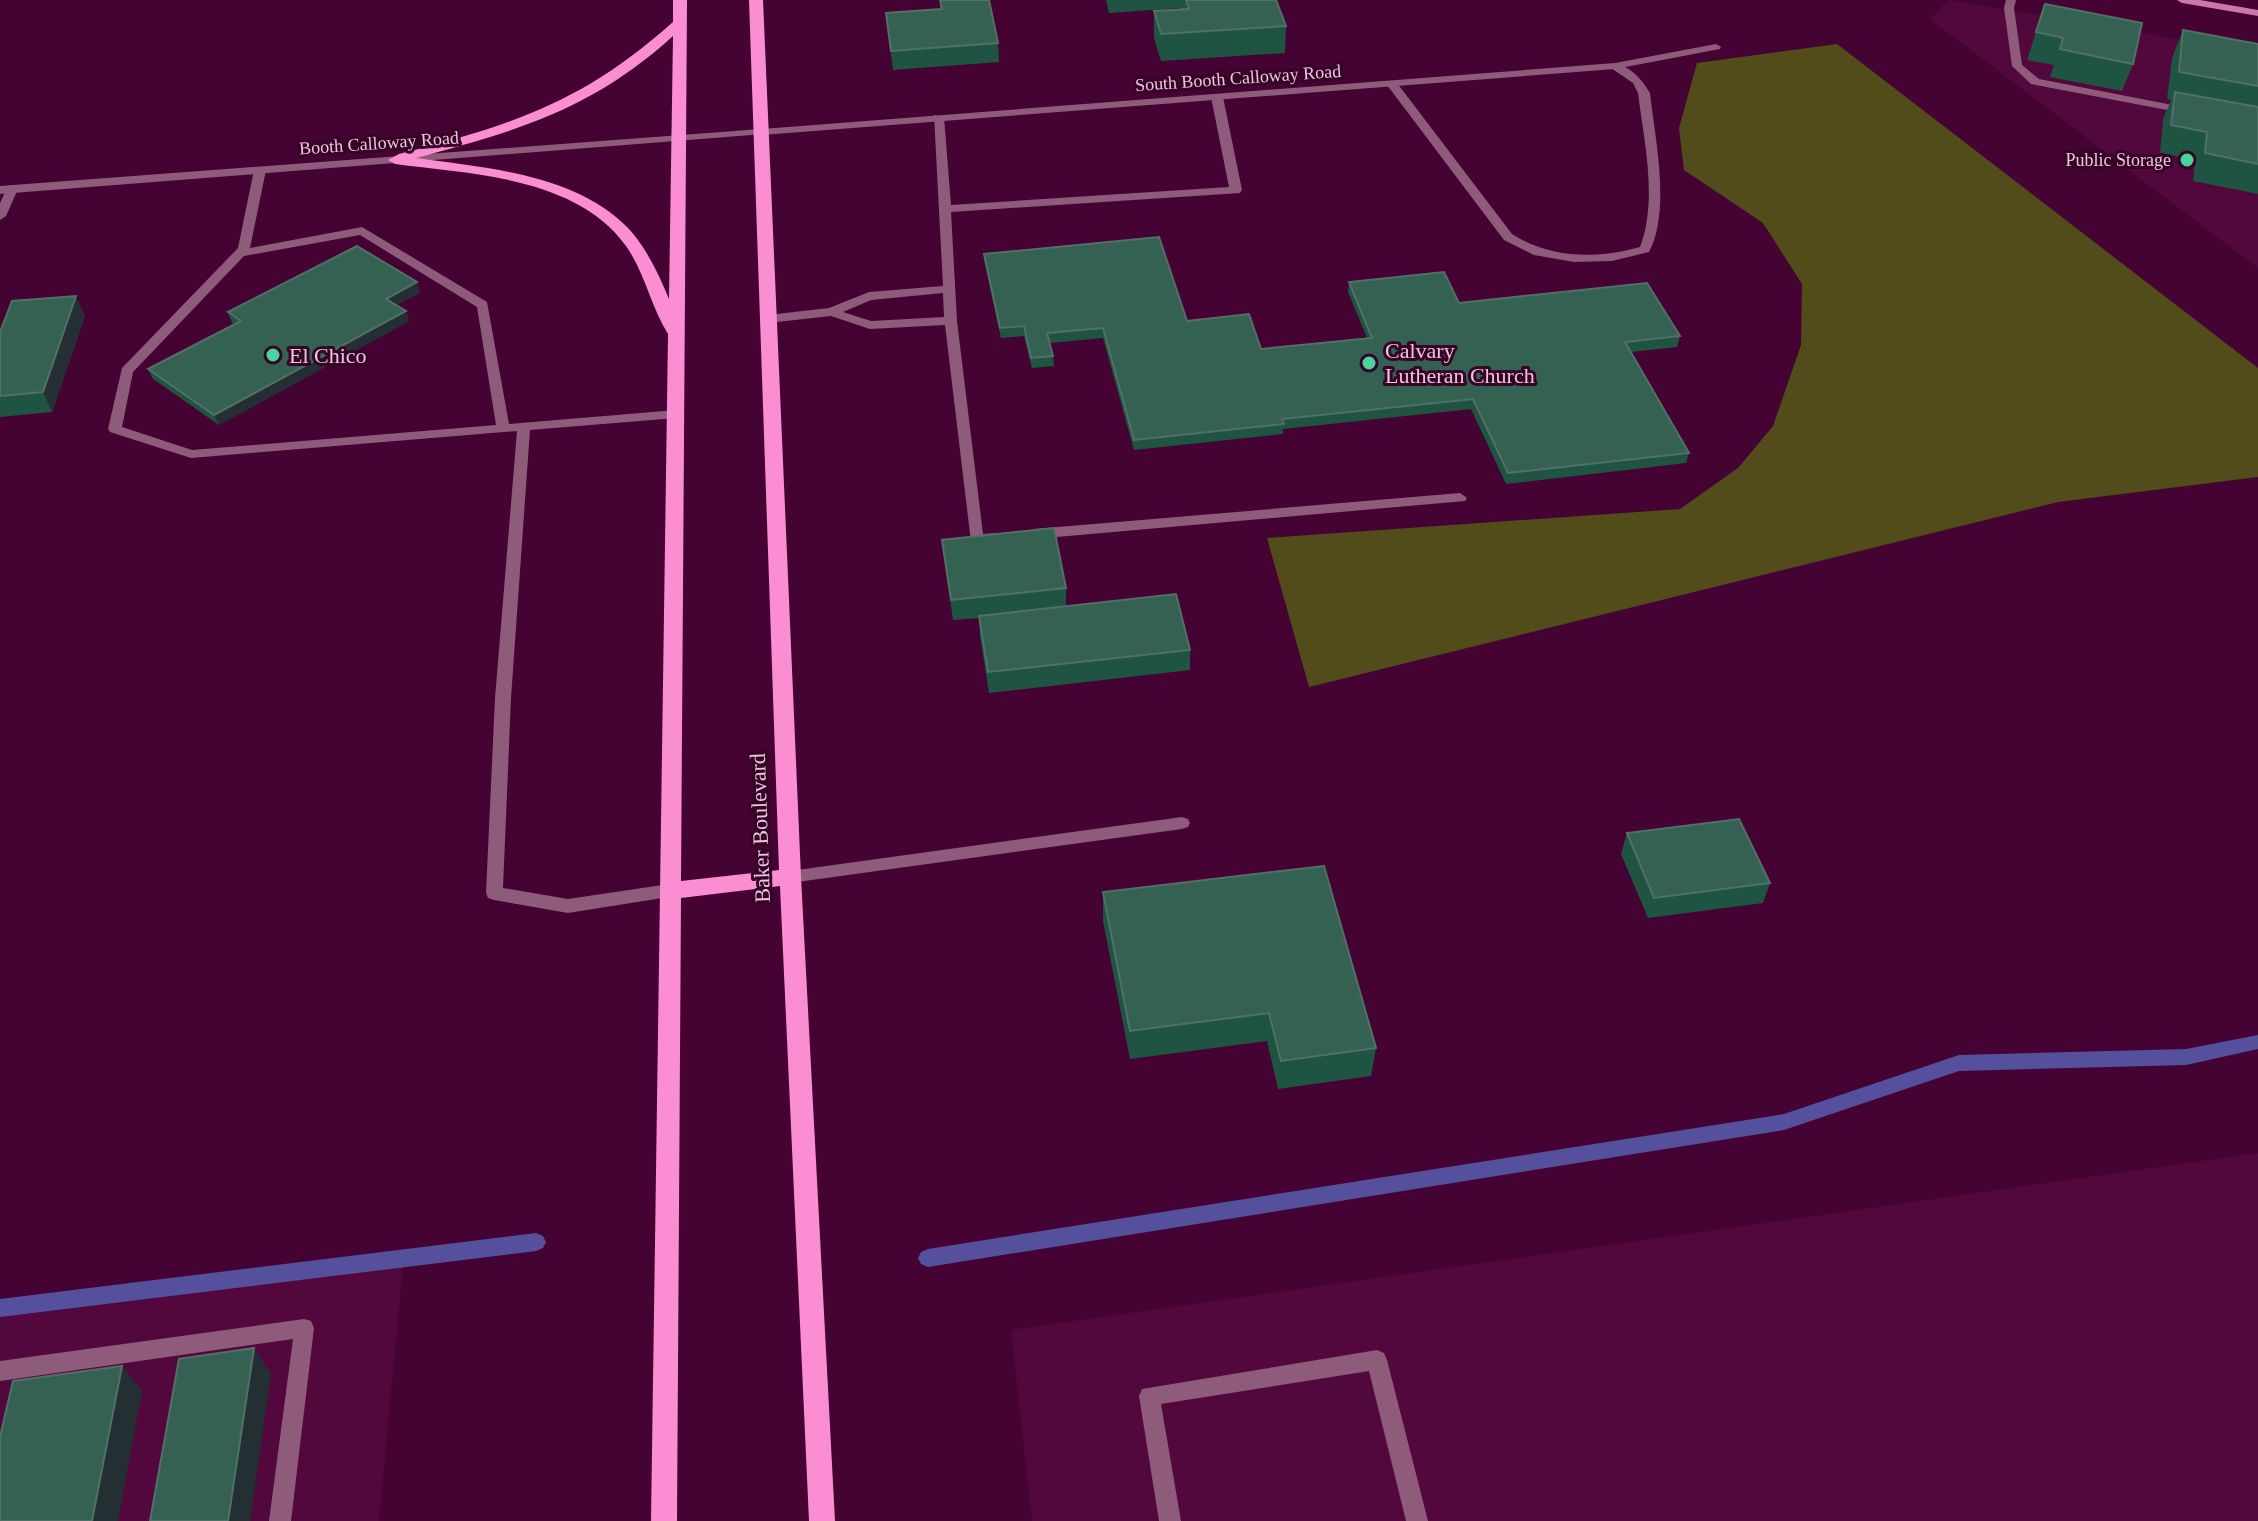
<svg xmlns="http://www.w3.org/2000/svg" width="2258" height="1521" font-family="'Times New Roman',serif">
  <rect width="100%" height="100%" fill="#450333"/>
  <path fill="#52083d" d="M1948 0 2258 53V268L1930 19Z
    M2258 1153V1521H1032L1011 1330Z
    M404 1254 379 1521H0V1309Z"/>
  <path fill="#514c1a" d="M1837 44 2258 368V477L2058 502 1309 687 1267 538 1680 509 1738 468 1773 426 1801 345 1802 284 1763 223 1684 170 1679 128 1697 63Z"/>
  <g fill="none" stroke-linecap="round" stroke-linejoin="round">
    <path fill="#54509e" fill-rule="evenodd" d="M2258 1035V1049L2186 1065 1959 1071 1784 1130 928 1267 921 1264 918 1258 921 1252 928 1249 1784 1114 1959 1055 2186 1049Z
      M536 1233 543 1236 546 1242 543 1248 536 1251 0 1317V1299Z"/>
    <path fill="#8f5b7b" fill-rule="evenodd" d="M2006 0H2016L2014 8 2022 65 2039 79 2188 108 2194 111 2188 114 2031 84 2012 66 2004 8Z
      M1611 64C1628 63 1642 79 1650 93 1655 139 1671 210 1649 252L1612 261 1574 262 1534 255 1504 240 1387 85 1397 83 1512 234C1551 259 1597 259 1640 247 1658 200 1644 141 1638 93L1633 83 1611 68Z
      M1217 94 1223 97 1242 190 1240 193 951 212 957 321 983 534 995 533 1002 538 995 543 971 542 945 325 870 329 831 316 768 323 762 319 768 315 829 308 869 292 943 286 934 115 944 117 951 205 1229 187 1211 97ZM943 293 944 317 871 321 843 312 871 300Z
      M260 167 266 170 250 248 362 227 487 302 509 424 676 410 683 414 676 418 530 430 511 698 503 888 568 899 669 884 675 886 677 891 675 896 568 913 494 900 488 898 486 893 495 698 517 431 191 458 110 432 108 429 122 368 238 248 254 170ZM360 235 477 307 496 425 192 450 122 427 133 372 244 256Z
      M12 185 18 189 6 216 0 220V203L8 186Z
      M1460 493 1467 498 1465 501 1034 539 1027 534 1034 529Z
      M1182 817 1188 819 1190 823 1188 827 1182 829 790 883 784 882 782 877 784 872 790 871Z
      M304 1319 311 1321 314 1328 291 1521H269L293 1339 0 1381V1361Z
      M1377 1350 1384 1353 1387 1360 1428 1521H1406L1369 1371 1161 1404 1181 1521H1159L1139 1396 1142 1389Z"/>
    <path fill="#8f5b7b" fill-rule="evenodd" d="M1716 44 1721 47 1720 49 1615 69 761 135 755 132 761 129 1615 63Z"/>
    <path fill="#8f5b7b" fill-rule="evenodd" d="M761 129 765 130V134L0 194V186Z"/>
    <path fill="#cc77ac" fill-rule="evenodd" d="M2177 0H2200L2258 10V16L2182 3Z"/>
    <path fill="#fb8dd2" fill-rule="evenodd" d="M673 0H687L681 881 779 870 749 0H763L801 877 835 1521H809L780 886 681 898 677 1521H651L668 334C651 307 645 273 626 246 577 177 471 174 395 164L388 160 399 154C514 124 582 103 673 22ZM673 36 669 299C659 275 647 249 629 229 576 174 487 168 416 158 517 131 593 109 673 36Z"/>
  </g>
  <path fill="#1e5441" d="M940 0H989L998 43 999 62 893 70 886 13 940 9Z
    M1106 0H1276L1286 26 1285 53 1161 61 1154 38V11L1180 9 1179 8 1109 13Z
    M2045 4 2133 64 2122 91 2050 77 2054 65 2027 60Z
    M2183 30 2258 44V194L2193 181 2195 160 2160 153 2163 119 2171 100 2167 99 2172 58Z
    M984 254 1187 321 1261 349 1367 338 1348 292 1349 282 1459 303 1680 336 1677 347 1631 352 1689 453 1686 463 1506 484 1471 409 1283 429V434L1134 450 1103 338 1050 343 1053 356 1054 366 1032 368 1024 336 1001 338 985 264Z
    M420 293 396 305 406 311 409 321 219 425 153 379 148 369 234 324 232 323 228 312Z
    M85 316 52 412 0 417V332Z
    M942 540 1066 588V606L1190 650V670L989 693 980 636 979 618 953 620Z
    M1627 833 1770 883 1763 903 1648 918 1621 854Z
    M1103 892 1376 1048 1371 1076 1278 1089 1267 1041 1130 1059 1103 921Z"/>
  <path fill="#242f34" d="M417 282 420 293 389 309 386 299Z
    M76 296 85 316 52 412 43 392Z
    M406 311 409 321 219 425 214 415Z
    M254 1348 271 1374 250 1521H228Z
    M122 1366 142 1391 118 1521H92Z"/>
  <path fill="#346151" stroke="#517067" stroke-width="2" d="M940 0H989L998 43 891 51 886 13 942 9Z
    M1186 0H1276L1286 26 1161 34 1154 11 1189 9Z
    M2045 4 2142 23 2133 64 2060 49 2063 38 2036 32Z
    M2183 30 2258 44V86L2179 72Z
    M2175 92 2258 107V164L2205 153 2207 132 2171 125Z
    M1159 237 1187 321 1249 314 1261 349 1372 338 1349 282 1444 272 1459 303 1647 283 1680 336 1625 342 1689 453 1508 473 1473 399 1282 419 1284 424 1134 440 1103 328 1047 333 1053 356 1031 358 1024 326 1000 328 984 254Z
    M357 246 417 282 386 299 406 311 214 415 148 369 241 321 228 312Z
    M76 296 43 392 0 396V332L12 301Z
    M1054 528 1066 588 951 600 942 540Z
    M1176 594 1190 650 988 672 979 616Z
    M1739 819 1770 883 1654 898 1627 833Z
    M1324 866 1376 1048 1281 1061 1269 1013 1130 1031 1103 892Z
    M254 1348 228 1521H150L179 1359Z
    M122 1366 92 1521H0V1437L13 1381Z"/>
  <g fill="#49d49d" stroke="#350426" stroke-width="3">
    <circle cx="2187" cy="160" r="8"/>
    <circle cx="273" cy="355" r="8"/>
    <circle cx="1369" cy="363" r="8"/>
  </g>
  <g text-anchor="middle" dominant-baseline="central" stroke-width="6" stroke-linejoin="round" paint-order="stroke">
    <g font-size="18" fill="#edc5dc" stroke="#350426">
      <text transform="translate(1238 78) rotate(-4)">South Booth Calloway Road</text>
      <text transform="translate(379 143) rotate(-4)">Booth Calloway Road</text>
    </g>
    <g font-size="18" fill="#edc5dc" stroke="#350426" text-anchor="end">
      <text x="2171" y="160">Public Storage</text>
    </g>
    <g font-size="22" fill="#edc5dc" stroke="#350426" text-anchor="start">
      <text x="1385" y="350">Calvary<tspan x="1385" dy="25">Lutheran Church</tspan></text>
      <text x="289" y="355">El Chico</text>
    </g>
    <g font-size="22" fill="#edc5dc" stroke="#350426">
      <text transform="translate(760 828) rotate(-92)">Baker Boulevard</text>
    </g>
  </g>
</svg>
